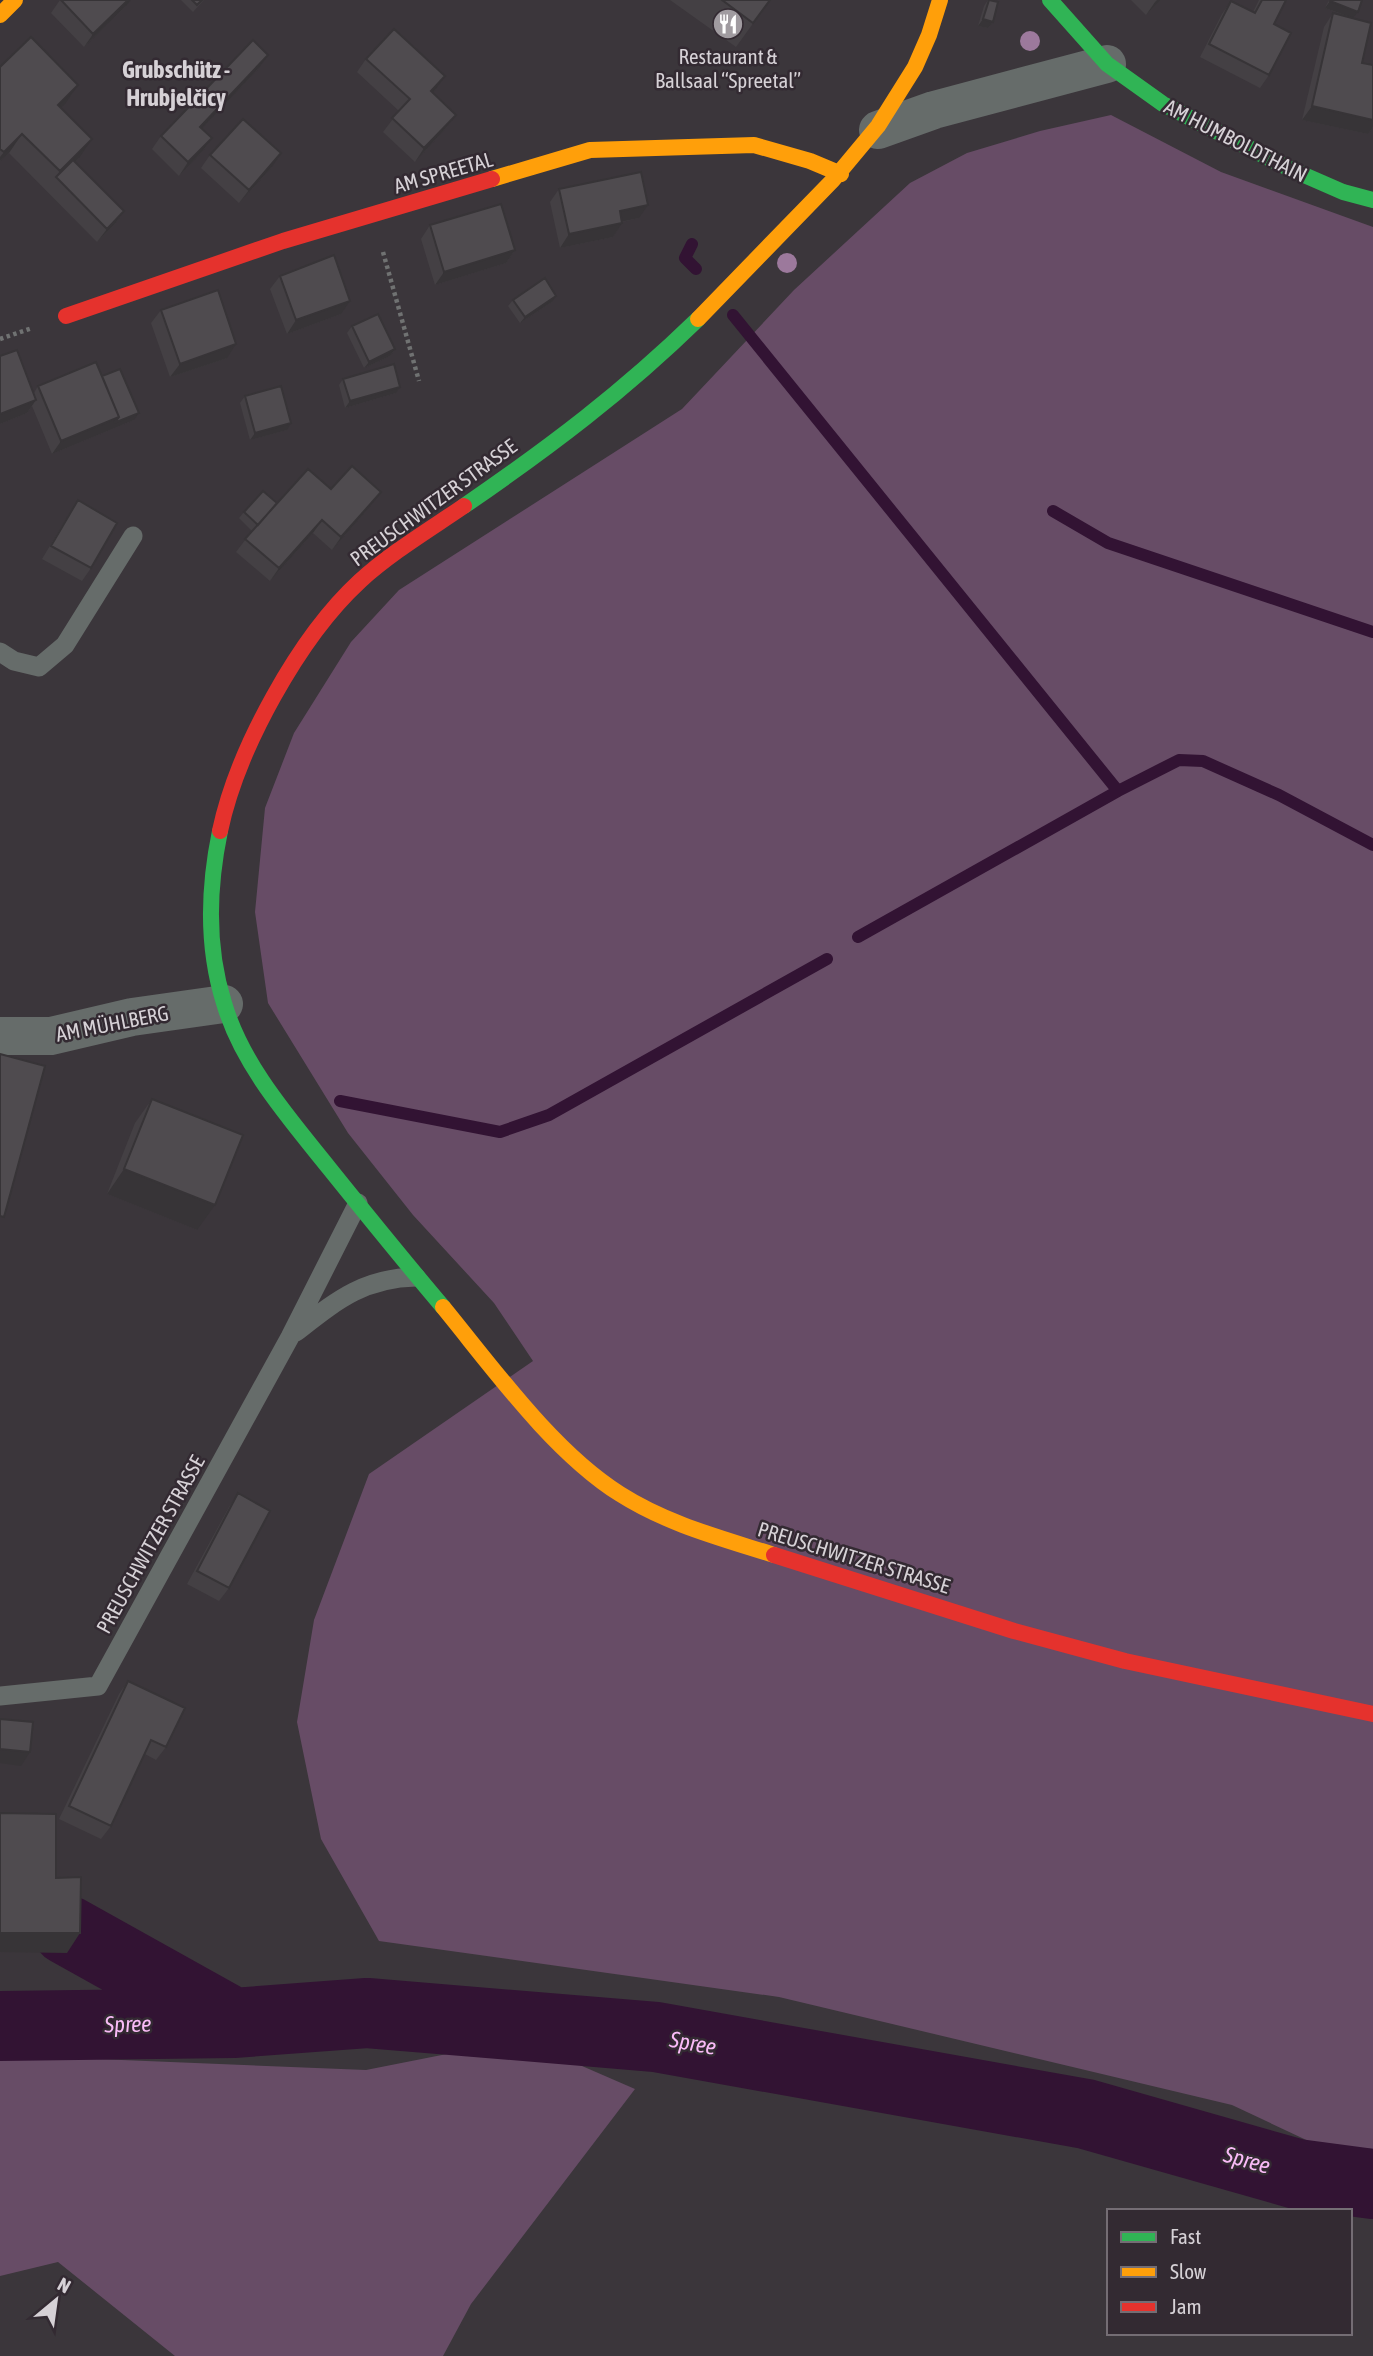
<svg xmlns="http://www.w3.org/2000/svg" width="1373" height="2356" font-family="'Asap Condensed',sans-serif">
  <rect width="100%" height="100%" fill="#3b363b"/>
  <path fill="#674c66" d="M1111 115 1221 172 1373 227V2149L1317 2145 1232 2105 779 1997 379 1941 321 1839 297 1722 314 1620 369 1474 533 1361 494 1303 413 1215 348 1133 268 1003 255 912 265 808 294 733 351 642 399 590 682 409 794 290 910 183 967 153 1040 131Z
    M462 2051 559 2056 635 2089 471 2304 443 2356H175L58 2262 0 2276V2055L366 2070Z"/>
  <g fill="none" stroke-linecap="round" stroke-linejoin="round">
    <path stroke="#321333" stroke-width="12" d="M692 244 685 258 696 269
      M733 315 1118 791
      M1053 511 1108 543 1373 632
      M858 937 1118 791 1179 760 1203 761 1279 795 1373 845
      M340 1101 500 1132 549 1115 827 959"/>
    <path stroke="#321333" stroke-width="70" d="M67 1930 232 2022
      M0 2026 233 2023 367 2013 656 2037 1086 2114 1297 2174 1373 2184"/>
    <path stroke="#707272" stroke-width="4.5" stroke-dasharray="3.5 3.5" stroke-linecap="butt" d="M383 252 419 381
      M0 339 32 328"/>
    <path stroke="#666c6a" stroke-width="19" d="M0 652 14 661 39 667 65 645 133 536
      M296 1332C336 1301 363 1278 416 1277
      M0 1696 98 1686 290 1337 358 1203"/>
    <path stroke="#666c6a" stroke-width="38" d="M878 130 934 110 1107 64
      M0 1036H51L132 1017 224 1004"/>
    <path stroke="#30b455" stroke-width="16" d="M1050 0 1107 64 1163 104 1288 168 1343 192 1373 200
      M464 506C550 447 623 392 698 319
      M220 831C208 889 206 946 224 1003 242 1065 289 1118 329 1168 366 1214 404 1261 443 1307"/>
    <path stroke="#ff9f0a" stroke-width="16" d="M0 15 15 0
      M492 179 590 150 754 145 810 161 841 174
      M698 319 833 180 878 126 915 67 929 35 940 0
      M443 1307C493 1368 553 1452 620 1494 667 1524 721 1538 774 1555"/>
    <path stroke="#e5322d" stroke-width="16" d="M66 316 283 241 492 179
      M220 831C237 750 299 637 360 581 392 552 429 530 464 506
      M774 1555 1014 1631 1125 1661 1373 1714"/>
  </g>
  <g fill="#9c799c">
    <circle cx="1030" cy="41" r="10"/>
    <circle cx="787" cy="263" r="10"/>
  </g>
  <path fill="#444044" d="M60 0 126 6 84 47 51 13Z
    M181 0H204L193 12Z
    M670 0H770L736 47Z
    M988 0 993 22 988 28 978 26 984 6Z
    M1131 0H1161L1146 15Z
    M1259 0H1286L1274 24 1269 75 1260 88 1200 57 1222 14 1231 1 1253 12Z
    M1329 0H1362L1353 18 1362 63 1373 65V127L1368 134 1302 120 1324 27 1333 13 1352 18 1325 8Z
    M366 59 436 89 432 93 456 115 446 128 415 162 383 132 399 111 357 72Z
    M0 67 78 85 61 108 79 158 75 162 124 211 115 224 97 242 9 153 0 161Z
    M259 68 202 128 212 138 202 152 179 176 152 149 161 136Z
    M210 155 272 167 239 203 201 168Z
    M559 189 639 218 622 222 613 237 560 248 550 202Z
    M430 225 515 250 506 263 435 285 421 239Z
    M280 276 341 314 287 334 270 289Z
    M513 300 552 302 520 323 508 306Z
    M161 310 227 358 170 377 151 323Z
    M352 326 395 349 390 356 364 368 347 333Z
    M0 356 34 393 38 386 102 376 134 420 52 454 32 406 27 413 0 424Z
    M343 379 396 393 345 408 339 385Z
    M245 396 287 430 250 440 240 403Z
    M331 489 371 505 332 550 313 533 270 581 236 552 252 531 239 518 244 512Z
    M78 500 91 568 82 581 42 559 69 514Z
    M152 1099 197 1230 107 1194 135 1123Z
    M238 1493 229 1588 219 1601 187 1584 229 1507Z
    M128 1681 166 1747 156 1760 145 1754 111 1826 101 1839 59 1819 119 1694Z"/>
  <path fill="#373437" d="M128 0H131L126 6 84 47 93 34Z
    M1157 0H1161L1146 15 1155 2Z
    M1330 1 1358 12 1353 18 1325 8Z
    M983 19 993 22 988 28 978 26Z
    M268 55 259 68 191 140 200 127Z
    M445 76 436 89 422 105 431 91Z
    M78 85 65 104 44 125 58 105Z
    M1312 106 1373 120V127L1368 134 1302 120Z
    M456 115 446 128 415 162 424 148Z
    M22 134 9 153 0 161V157L4 152Z
    M212 138 202 152 179 176 188 162Z
    M92 139 79 158 58 179 56 177 60 171Z
    M281 153 272 167 239 203 249 190Z
    M648 205 639 218 611 224 620 211Z
    M124 211 115 224 97 242 107 229Z
    M622 223 613 237 560 248 569 234Z
    M515 250 506 263 435 285 444 272Z
    M556 296 552 302 520 323 525 317Z
    M350 301 341 314 287 334 296 320Z
    M236 344 227 358 170 377 180 364Z
    M395 349 390 356 364 368 369 362Z
    M400 387 396 393 345 408 350 401Z
    M36 400 27 413 0 424V414Z
    M139 413 134 420 52 454 61 441 119 417Z
    M291 423 287 430 250 440 255 433Z
    M381 492 371 505 332 550 341 537Z
    M322 520 313 533 270 581 279 568Z
    M124 1169 215 1205 197 1230 107 1194Z
    M0 1749 30 1752 21 1766 0 1763Z
    M0 1933H80L67 1953 0 1952Z"/>
  <path fill="#4f4b4f" stroke="#373437" stroke-width="2" d="M61 0H128L93 34Z
    M192 0H202L197 5Z
    M722 0H770L753 23Z
    M989 0 998 2 993 22 983 19Z
    M1262 0H1286L1274 24 1291 33 1269 75 1209 44 1231 1 1255 13Z
    M1331 0H1362L1358 12 1330 1Z
    M1333 13 1371 23 1362 63 1373 65V120L1312 106Z
    M394 29 445 76 431 91 456 115 424 148 392 118 410 99 366 59Z
    M31 37 78 85 58 105 92 139 60 171 22 134 4 152 0 149V67Z
    M253 40 268 55 200 127 212 138 188 162 161 136Z
    M243 119 281 153 249 190 210 155Z
    M73 160 124 211 107 229 56 177Z
    M641 172 648 205 620 211 622 223 569 234 559 189Z
    M501 204 515 250 444 272 430 225Z
    M334 255 350 301 296 320 280 276Z
    M545 278 556 296 525 317 513 300Z
    M218 290 236 344 180 364 161 310Z
    M378 314 395 349 369 362 352 326Z
    M17 350 36 400 0 414V356Z
    M96 362 119 417 61 441 38 386Z
    M394 364 400 387 350 401 343 379Z
    M120 369 139 413 114 423 119 417 102 376Z
    M281 386 291 423 255 433 245 396Z
    M352 466 381 492 341 537 322 520 279 568 245 539 308 469 331 489Z
    M263 491 277 503 258 525 244 512Z
    M78 500 117 523 91 568 51 546Z
    M0 1054 45 1066 4 1217 0 1216Z
    M152 1099 243 1135 215 1205 124 1169Z
    M238 1493 270 1511 229 1588 197 1571Z
    M128 1681 185 1708 166 1747 151 1740 111 1826 69 1806Z
    M0 1719 33 1722 30 1752 0 1749Z
    M0 1813 56 1814V1878L81 1877 80 1933H0Z"/>
  <defs>
    <g id="restaurant-disc" transform="scale(1.575)"><circle r="9.5" fill="#a09ba0" stroke="#332a32"/><path d="M-5-6h1v4h1v-4h1v4h1v-4h1v5L-1.5 .5V6h-2V.5L-5-1ZM5-6V6H3V1.5H1.5Q1.5-4 5-6Z" fill="#fff"/></g>
  </defs>
  <g fill-rule="evenodd">
    <use href="#restaurant-disc" x="728" y="24"/>
  </g>
  <g text-anchor="middle" dominant-baseline="central" stroke-width="5" stroke-linejoin="round" paint-order="stroke">
    <g font-size="21" fill="#d6d1d6" stroke="#332a32">
      <text x="728" y="56">Restaurant &amp;<tspan x="728" dy="24">Ballsaal “Spreetal”</tspan></text>
    </g>
    <g font-size="21" fill="#d6d1d6" stroke="#332a32">
      <text transform="translate(1236 140) rotate(27)">AM HUMBOLDTHAIN</text>
      <text transform="translate(443 172) rotate(-16)">AM SPREETAL</text>
      <text transform="translate(433 502) rotate(-36)">PREUSCHWITZER STRASSE</text>
      <text transform="translate(112 1023) rotate(-11)">AM MÜHLBERG</text>
      <text transform="translate(150 1544) rotate(-61)">PREUSCHWITZER STRASSE</text>
      <text transform="translate(854 1557) rotate(17)">PREUSCHWITZER STRASSE</text>
    </g>
    <g font-size="23" font-style="italic" fill="#f9bbf7" stroke="#332a32">
      <text transform="translate(128 2024) rotate(-1)">Spree</text>
      <text transform="translate(693 2043) rotate(10)">Spree</text>
      <text transform="translate(1247 2160) rotate(16)">Spree</text>
    </g>
    <g font-size="24" font-weight="bold" fill="#d6d1d6" stroke="#332a32">
      <text x="176" y="69">Grubschütz -<tspan x="176" dy="28">Hrubjelčicy</tspan></text>
    </g>
  </g>
  <rect x="1107" y="2209" width="245" height="126" fill="#332a32" stroke="#746d74" stroke-width="2"/>
  <rect x="1121" y="2232" width="35" height="10" fill="#30b455" stroke="#746d74" stroke-width="2"/>
  <text x="1170" y="2244" font-size="21" fill="#d6d1d6">Fast</text>
  <rect x="1121" y="2267" width="35" height="10" fill="#ff9f0a" stroke="#746d74" stroke-width="2"/>
  <text x="1170" y="2279" font-size="21" fill="#d6d1d6">Slow</text>
  <rect x="1121" y="2302" width="35" height="10" fill="#e5322d" stroke="#746d74" stroke-width="2"/>
  <text x="1170" y="2314" font-size="21" fill="#d6d1d6">Jam</text>
  <g transform="translate(56 2300) rotate(29)" stroke="#332a32" stroke-width="5" paint-order="stroke">
  <path d="M0-5L12 26L0 18L-12 26Z" fill="#d6d1d6"/>
  <text y="-10" font-size="19" font-weight="bold" text-anchor="middle" fill="#d6d1d6">N</text>
  </g>
</svg>
